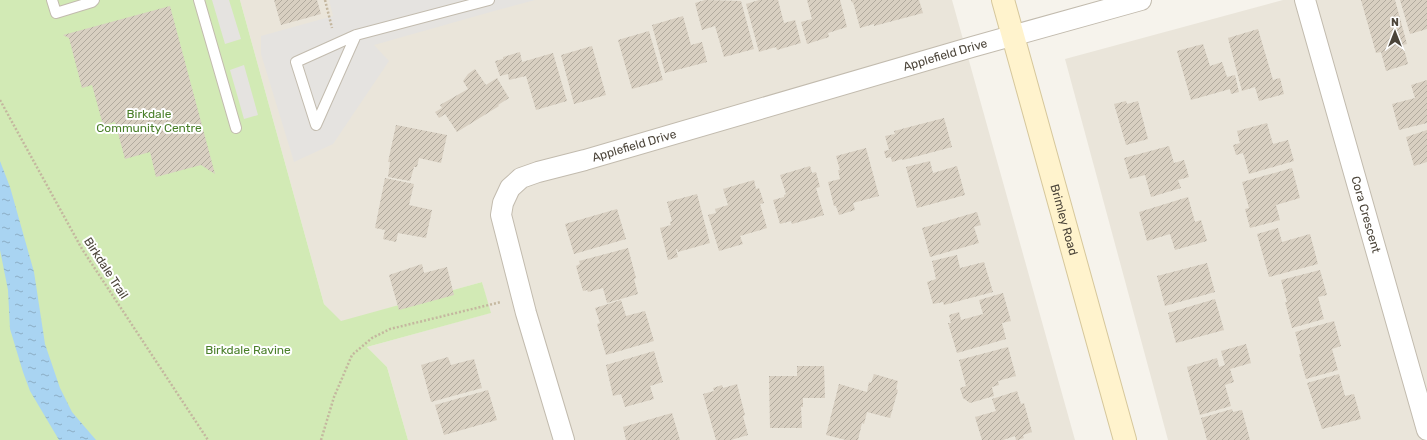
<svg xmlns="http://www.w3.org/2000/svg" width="1427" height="440" font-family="Rubik,sans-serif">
  <defs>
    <pattern id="water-ripples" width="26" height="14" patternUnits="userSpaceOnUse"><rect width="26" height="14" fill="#a9d4f2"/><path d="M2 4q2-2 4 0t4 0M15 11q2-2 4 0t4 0" fill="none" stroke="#8caec5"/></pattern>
    <pattern id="building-hatch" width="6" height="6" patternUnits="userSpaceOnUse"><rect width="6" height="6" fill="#d8cfc1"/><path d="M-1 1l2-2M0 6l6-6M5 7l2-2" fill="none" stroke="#b1aa9e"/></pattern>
  </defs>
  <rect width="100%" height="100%" fill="#f6f3ec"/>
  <path fill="#eae5da" d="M240 0H952L1075 440H408L387 367 367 347 490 313 482 282 341 322 324 304Z
    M1283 0H1427V440H1168L1065 59Z"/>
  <path fill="#d2eab5" d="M0 0H240L324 304 341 321 482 282 491 313 367 347 387 367 408 440H0Z"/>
  <path fill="#e5e3e0" d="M212 0H229L241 39 225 44Z
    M329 0H535L494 11 374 45 389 61 333 144 294 162 261 54V36L333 16Z
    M244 65 258 115 244 119 230 70Z"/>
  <path fill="url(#water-ripples)" d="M0 161 10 187 34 272 45 344 60 388 72 412 96 440H59L30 391 23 372 10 329 8 290 0 250Z"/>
  <path fill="url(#building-hatch)" d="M274 0H317L321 14 281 25Z
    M705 0 741 1 754 49 724 57 715 26 702 30 695 3Z
    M759 0H778L784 23 795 20 801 43 777 50 776 47 759 52 746 4Z
    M807 0H840L847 27 828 33 829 37 807 44 801 22 812 19Z
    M851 0H919L923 13 874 26V24L860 28 853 2 852 3Z
    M1361 0H1395L1407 44 1403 45 1408 64 1386 71 1381 52 1376 53Z
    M1400 0H1427V29L1410 34Z
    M170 6 215 174 201 165 156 177 150 152 125 159 115 122 103 125 92 85 82 88 69 38 63 35Z
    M683 16 691 45 702 42 707 62 665 73 652 25Z
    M1258 29 1273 80 1280 78 1284 94 1259 101 1255 87 1242 91 1228 38Z
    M649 31 663 80 632 89 618 40Z
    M1203 44 1210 66 1222 62 1227 77 1235 75 1239 92 1231 94 1230 89 1191 100 1177 51Z
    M592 46 606 95 574 104 561 55Z
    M520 52 522 62 553 53 567 101 536 110 526 76 509 80 508 74 500 76 495 61 503 59V57Z
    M475 69 486 85 497 78 509 98 498 105 499 106 457 132 445 114 439 118 435 112 442 108 440 105 468 89 463 81 468 74Z
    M1427 80V123L1399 130 1392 104 1415 98 1411 85Z
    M1126 101 1127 104 1138 101 1148 139 1126 145 1114 104Z
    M944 118 952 147 903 160 902 159 892 162 891 157 886 158 884 151 889 150 885 136 895 134 894 131Z
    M1267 123 1273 144 1288 140 1294 161 1249 174 1243 153 1236 155 1233 145 1240 143 1237 131Z
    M396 125 447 135 441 163 419 158 417 167H414L410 181 388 177 390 162H388Z
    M1427 130V162L1414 166 1406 137Z
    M1169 146 1174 163 1184 160 1189 177 1178 180 1181 188 1151 197 1145 175 1130 179 1124 158Z
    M866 148 879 196 853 203 855 210 839 215 836 206H834L828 182 840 179 838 170H840L836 156Z
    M930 161 933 173 957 166 965 195 917 208 906 167Z
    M810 166 812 173 816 172 820 187 816 188 824 215 792 224 791 221 780 224 773 200 784 197V195L786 194 780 175Z
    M1292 168 1300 198 1276 205 1280 220 1250 228 1245 209 1249 208 1242 182Z
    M385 178 414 184 409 205 432 210 426 238 398 233 396 242 383 239 385 230 375 228Z
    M754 180 756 189 759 188 764 203 760 204 767 228 740 236 743 244 719 251 708 215 716 213 715 209 728 205 723 189Z
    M697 194 710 243 678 252 677 249H676L678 257 668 260 660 228 671 225 670 222 672 221 667 202Z
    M1188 197 1195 222 1201 220 1207 241 1175 250 1170 234 1147 241 1139 212Z
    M617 209 626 239 574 254 565 224Z
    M977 212 981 225 974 227 979 243 930 257 922 228Z
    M1278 228 1282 242 1310 234 1318 264 1269 277 1257 234Z
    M628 248 636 278 634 279 638 294 607 303 603 288 588 292 587 290 583 291 576 266 580 264 579 261Z
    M957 255 960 268 984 262 993 292 944 305 943 302 933 304 927 282 936 279 932 261Z
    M1207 263 1215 292 1165 306 1157 276Z
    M422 264 424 273 447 267 454 295 399 310 389 275Z
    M1320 270 1327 295 1318 297 1324 319 1292 328 1285 302H1287L1281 280Z
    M1003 293 1011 321 1002 323 1006 339 957 353 948 323H951L949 315 959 312 961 320 983 314 979 300Z
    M1215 299 1224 330 1176 343 1168 313Z
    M621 300 626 316 645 311 654 341 606 355 597 324 600 323 595 308Z
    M1334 321 1341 346 1332 349 1338 370 1306 379 1299 354H1301L1295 332Z
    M1246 344 1251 363 1230 369 1234 382 1225 385 1231 406 1200 415 1187 367 1217 358 1219 367 1225 365 1221 351Z
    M1008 347 1016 376 998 381 999 385 992 387 994 396 970 403 963 398 960 388 966 386 959 360Z
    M654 351 663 382 650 386 654 399 625 407 621 394 613 396 606 365Z
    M448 357 451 365 474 359 482 388 431 402 421 365Z
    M797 366H824L825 398H803V407H801L802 428H770L769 376H797Z
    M874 374 898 381 896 389 898 390 890 418 867 412 864 424 862 423 858 440H846L826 435 839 384 867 392 869 382 871 383Z
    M1339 374 1345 396 1354 394 1361 419 1322 429 1307 383Z
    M737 384 745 415 743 416 748 435 731 440H716L703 394 714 391 713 388 722 385 723 388Z
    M488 390 497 420 444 435 435 405Z
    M1017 391 1021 404 1024 403 1032 432 1023 435 1024 438 1018 440H1016L1015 436 1003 440H982L975 417 996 411 992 399Z
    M1232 409 1233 412 1242 410 1250 440H1207L1201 418Z
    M672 413 680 440H626L623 427Z"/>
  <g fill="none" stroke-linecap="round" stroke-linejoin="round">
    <g stroke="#c2bbae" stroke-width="12">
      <path id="lane" d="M52 0 56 13 92 2 94 0
        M199 0 236 128
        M356 35 316 125 296 62 356 35 489 0"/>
    </g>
    <g stroke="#c2bbae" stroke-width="22">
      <g id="street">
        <path id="s1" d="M1305 0 1427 430"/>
        <path id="s2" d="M564 440 526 313 501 215 503 203 510 188 521 178 538 172 585 160 972 47 1141 0"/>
      </g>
    </g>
    <g stroke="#d6c79b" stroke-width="24">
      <g id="secondary">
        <path id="s3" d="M1003 0 1125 440"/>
      </g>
    </g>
    <path stroke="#c4b79f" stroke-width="2.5" stroke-dasharray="2 2" stroke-linecap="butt" d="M325 0 332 28
      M0 100 82 249 208 440
      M321 440 334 397 352 355 372 338 390 329 501 302"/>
    <use href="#lane" stroke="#fff" stroke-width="10"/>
    <use href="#street" stroke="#fff" stroke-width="20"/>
    <use href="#secondary" stroke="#fff3cd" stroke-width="22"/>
  </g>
  <g text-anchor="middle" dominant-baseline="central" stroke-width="4" stroke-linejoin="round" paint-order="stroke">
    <g font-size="12" fill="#4b4439" stroke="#fff">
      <text stroke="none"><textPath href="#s2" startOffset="719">Applefield Drive</textPath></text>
      <text stroke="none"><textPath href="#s2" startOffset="395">Applefield Drive</textPath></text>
      <text stroke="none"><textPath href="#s1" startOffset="223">Cora Crescent</textPath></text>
      <text stroke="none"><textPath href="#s3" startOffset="228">Brimley Road</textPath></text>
      <text transform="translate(106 268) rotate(57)">Birkdale Trail</text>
    </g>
    <g font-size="12" fill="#4a7f2a" stroke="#fff">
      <text x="149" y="114">Birkdale<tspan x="149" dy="14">Community Centre</tspan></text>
      <text x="248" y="350">Birkdale Ravine</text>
    </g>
  </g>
  <g transform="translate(1395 32)" stroke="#ffffff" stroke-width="3" paint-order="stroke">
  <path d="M0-3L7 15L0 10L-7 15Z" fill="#4b4439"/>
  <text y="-6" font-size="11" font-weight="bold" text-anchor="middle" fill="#4b4439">N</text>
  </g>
</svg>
